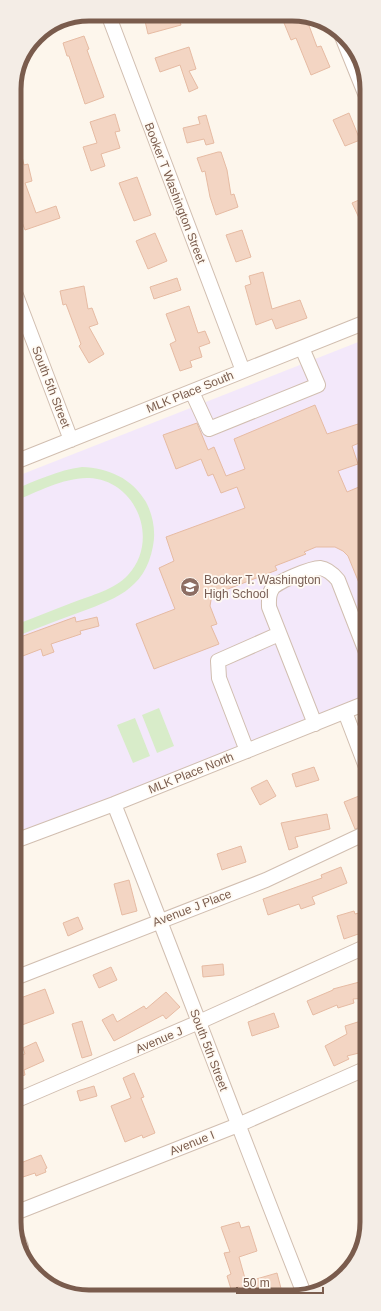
<svg xmlns="http://www.w3.org/2000/svg" width="381" height="1311" font-family="Helvetica,sans-serif">
  <rect width="100%" height="100%" fill="#fdf6ec"/>
  <path fill="#f3e8fa" d="M366 339V698L15 837V477Z"/>
  <path fill="#d8ecc9" d="M82 467C108 468 132 478 146 502 153 515 156 532 153 546 145 591 112 600 75 614 55 621 35 629 15 637V625C35 617 54 610 74 602 92 595 114 590 128 575 160 541 137 480 89 478 65 477 37 492 15 501V489C36 481 58 470 82 467Z
    M159 708 174 746 157 753 142 715Z
    M135 718 150 756 133 763 117 725Z"/>
  <path fill="#f3d5c3" stroke="#e6bba3" d="M169 15H178L181 25 148 34 145 21Z
    M289 15H305L317 47 321 46 330 67 311 75 296 38 291 40 282 18Z
    M84 36 89 49 87 50 104 97 85 104 69 56H67L63 43Z
    M189 47 196 69 189 71 198 88 189 92 180 65 160 72 155 58Z
    M349 113 360 140 345 146 333 120Z
    M115 114 120 131 115 132 120 148 101 154 105 166 91 171 83 147 97 143 90 122Z
    M206 115 214 143 206 145 204 139 187 143 183 128 200 124 198 117Z
    M14 140H18L24 165 28 164 32 181 25 183 36 213 56 206 60 218 25 230 14 201Z
    M218 152H221L227 170 231 195 234 194 238 207 216 215 210 197 205 171 202 172 197 158Z
    M137 177 151 215 134 221 119 183Z
    M366 197V233L352 203Z
    M242 230 251 257 236 262 226 235Z
    M155 233 167 261 148 269 136 241Z
    M263 272 272 309 300 300 307 318 276 329 272 319 256 325 245 286 251 284 249 276Z
    M177 278 181 290 154 299 150 287Z
    M84 286 88 309 92 308 98 324 89 327 104 354 89 363 79 346 81 344 66 304 63 305 60 291Z
    M189 306 198 333 205 331 210 343 199 347 202 357 190 361 192 367 180 371 170 344 176 341 166 314Z
    M315 405 327 434 358 424 364 441 352 446 358 464 338 471 347 492 366 484V600L348 556 343 551 335 547H316L304 552 306 554 275 566 277 570 215 594 211 600 210 606 217 624 211 626 219 644 154 669 136 624 175 609 159 568 174 561 166 537 245 508 237 487 221 493 213 474 208 476 201 459 176 469 163 435 197 423 208 450 214 447 226 476 245 469 234 439Z
    M75 617 76 622 97 617 99 626 80 631 81 634 51 644 54 652 43 656 41 649 15 659V639Z
    M314 767 319 780 296 787 292 774Z
    M267 780 276 796 260 805 251 788Z
    M364 794 366 800V825L355 829 344 802Z
    M327 814 330 829 295 837 298 847 289 850 281 823Z
    M241 846 246 862 222 870 217 854Z
    M341 867 347 883 312 897 315 904 301 909 299 904 268 915 263 899 322 878 321 875Z
    M129 880 137 911 122 915 114 884Z
    M354 911 355 914 367 911V931L344 939 337 916Z
    M78 917 83 929 68 936 63 923Z
    M223 964 224 975 203 977 202 966Z
    M111 967 117 980 99 988 93 975Z
    M367 980V998L353 999 354 1003 338 1008 337 1005 313 1015 307 1001 333 990V989Z
    M45 989 54 1013 22 1025 15 1006V1000Z
    M166 992 180 1007 166 1019 163 1015 114 1041 102 1020 113 1014 117 1022 144 1006 146 1009Z
    M274 1013 279 1027 252 1036 248 1022Z
    M82 1021 92 1055 82 1058 72 1024Z
    M361 1021 367 1041V1051L347 1056 349 1059 334 1066 325 1046 347 1034 345 1026Z
    M36 1042 44 1061 24 1070 25 1075 15 1078V1049H19L20 1055 25 1054 23 1048Z
    M134 1073 144 1097 141 1098 155 1133 143 1138 142 1135 125 1142 111 1106 131 1098 123 1078Z
    M94 1086 97 1096 80 1101 77 1091Z
    M41 1155 47 1168 45 1169 46 1172 36 1176 35 1173 23 1177 18 1164Z
    M239 1222 241 1228 249 1226 257 1251 239 1257 246 1282 277 1273 283 1296H242L239 1287 231 1289 227 1276 231 1274 224 1253 230 1252 221 1227Z"/>
  <g fill="none" stroke-linecap="round" stroke-linejoin="round">
    <g stroke="#d1beb0" stroke-width="16">
      <path id="minor" d="M108 14 243 371
        M341 34 366 96
        M14 290 71 440
        M192 392 209 429 318 385 302 348
        M15 462 366 322
        M345 712 366 767
        M315 724 269 607C269 601 268 595 272 589 276 582 311 568 320 568 328 569 333 574 338 580L366 652
        M247 751 219 678 218 661 279 634
        M114 804C179 967 240 1132 305 1296
        M15 841 114 804 366 703
        M15 978 266 880 366 833
        M15 1101 199 1022 367 946
        M15 1213 238 1125 367 1068
        M15 1232 21 1247"/>
    </g>
    <use href="#minor" stroke="#fff" stroke-width="14"/>
  </g>
  <defs>
    <g id="school-disc" transform="scale(1)"><circle r="9.5" fill="#8d6e63" stroke="#fffaf3"/><path d="M0-5L7-2L0 1L-7-2ZM-4 1L0 2.5L4 1V4Q0 6-4 4Z" fill="#fff"/></g>
  </defs>
  <g fill-rule="evenodd">
    <use href="#school-disc" x="190" y="587"/>
  </g>
  <g text-anchor="middle" dominant-baseline="central" stroke-width="3.5" stroke-linejoin="round" paint-order="stroke">
    <g font-size="12" fill="#7a5c4d" stroke="#fffaf3">
      <text transform="translate(175 193) rotate(69)">Booker T Washington Street</text>
      <text transform="translate(51 387) rotate(69)">South 5th Street</text>
      <text transform="translate(190 392) rotate(-22)">MLK Place South</text>
      <text transform="translate(191 773) rotate(-22)">MLK Place North</text>
      <text transform="translate(192 908) rotate(-21)">Avenue J Place</text>
      <text transform="translate(159 1040) rotate(-23)">Avenue J</text>
      <text transform="translate(209 1050) rotate(69)">South 5th Street</text>
      <text transform="translate(192 1143) rotate(-22)">Avenue I</text>
    </g>
    <g font-size="12" fill="#785e54" stroke="#fffaf3" text-anchor="start">
      <text x="204" y="580">Booker T. Washington<tspan x="204" dy="14">High School</tspan></text>
    </g>
  </g>
  <path d="M0 0H381V1311H0ZM89 21H292A68 68 0 0 1 360 89V1222A68 68 0 0 1 292 1290H89A68 68 0 0 1 21 1222V89A68 68 0 0 1 89 21Z" fill="#f4ede6" fill-rule="evenodd"/>
  <path fill="none" stroke="#7a5c4d" stroke-width="5" d="M89 21H292A68 68 0 0 1 360 89V1222A68 68 0 0 1 292 1290H89A68 68 0 0 1 21 1222V89A68 68 0 0 1 89 21Z"/>
  <path d="M237 1287v6h86v-6" fill="none" stroke="#7a5c4d" stroke-width="2"/>
  <text x="243" y="1287" font-size="12" fill="#7a5c4d" stroke="#fffaf3" stroke-width="3" paint-order="stroke">50 m</text>
</svg>
